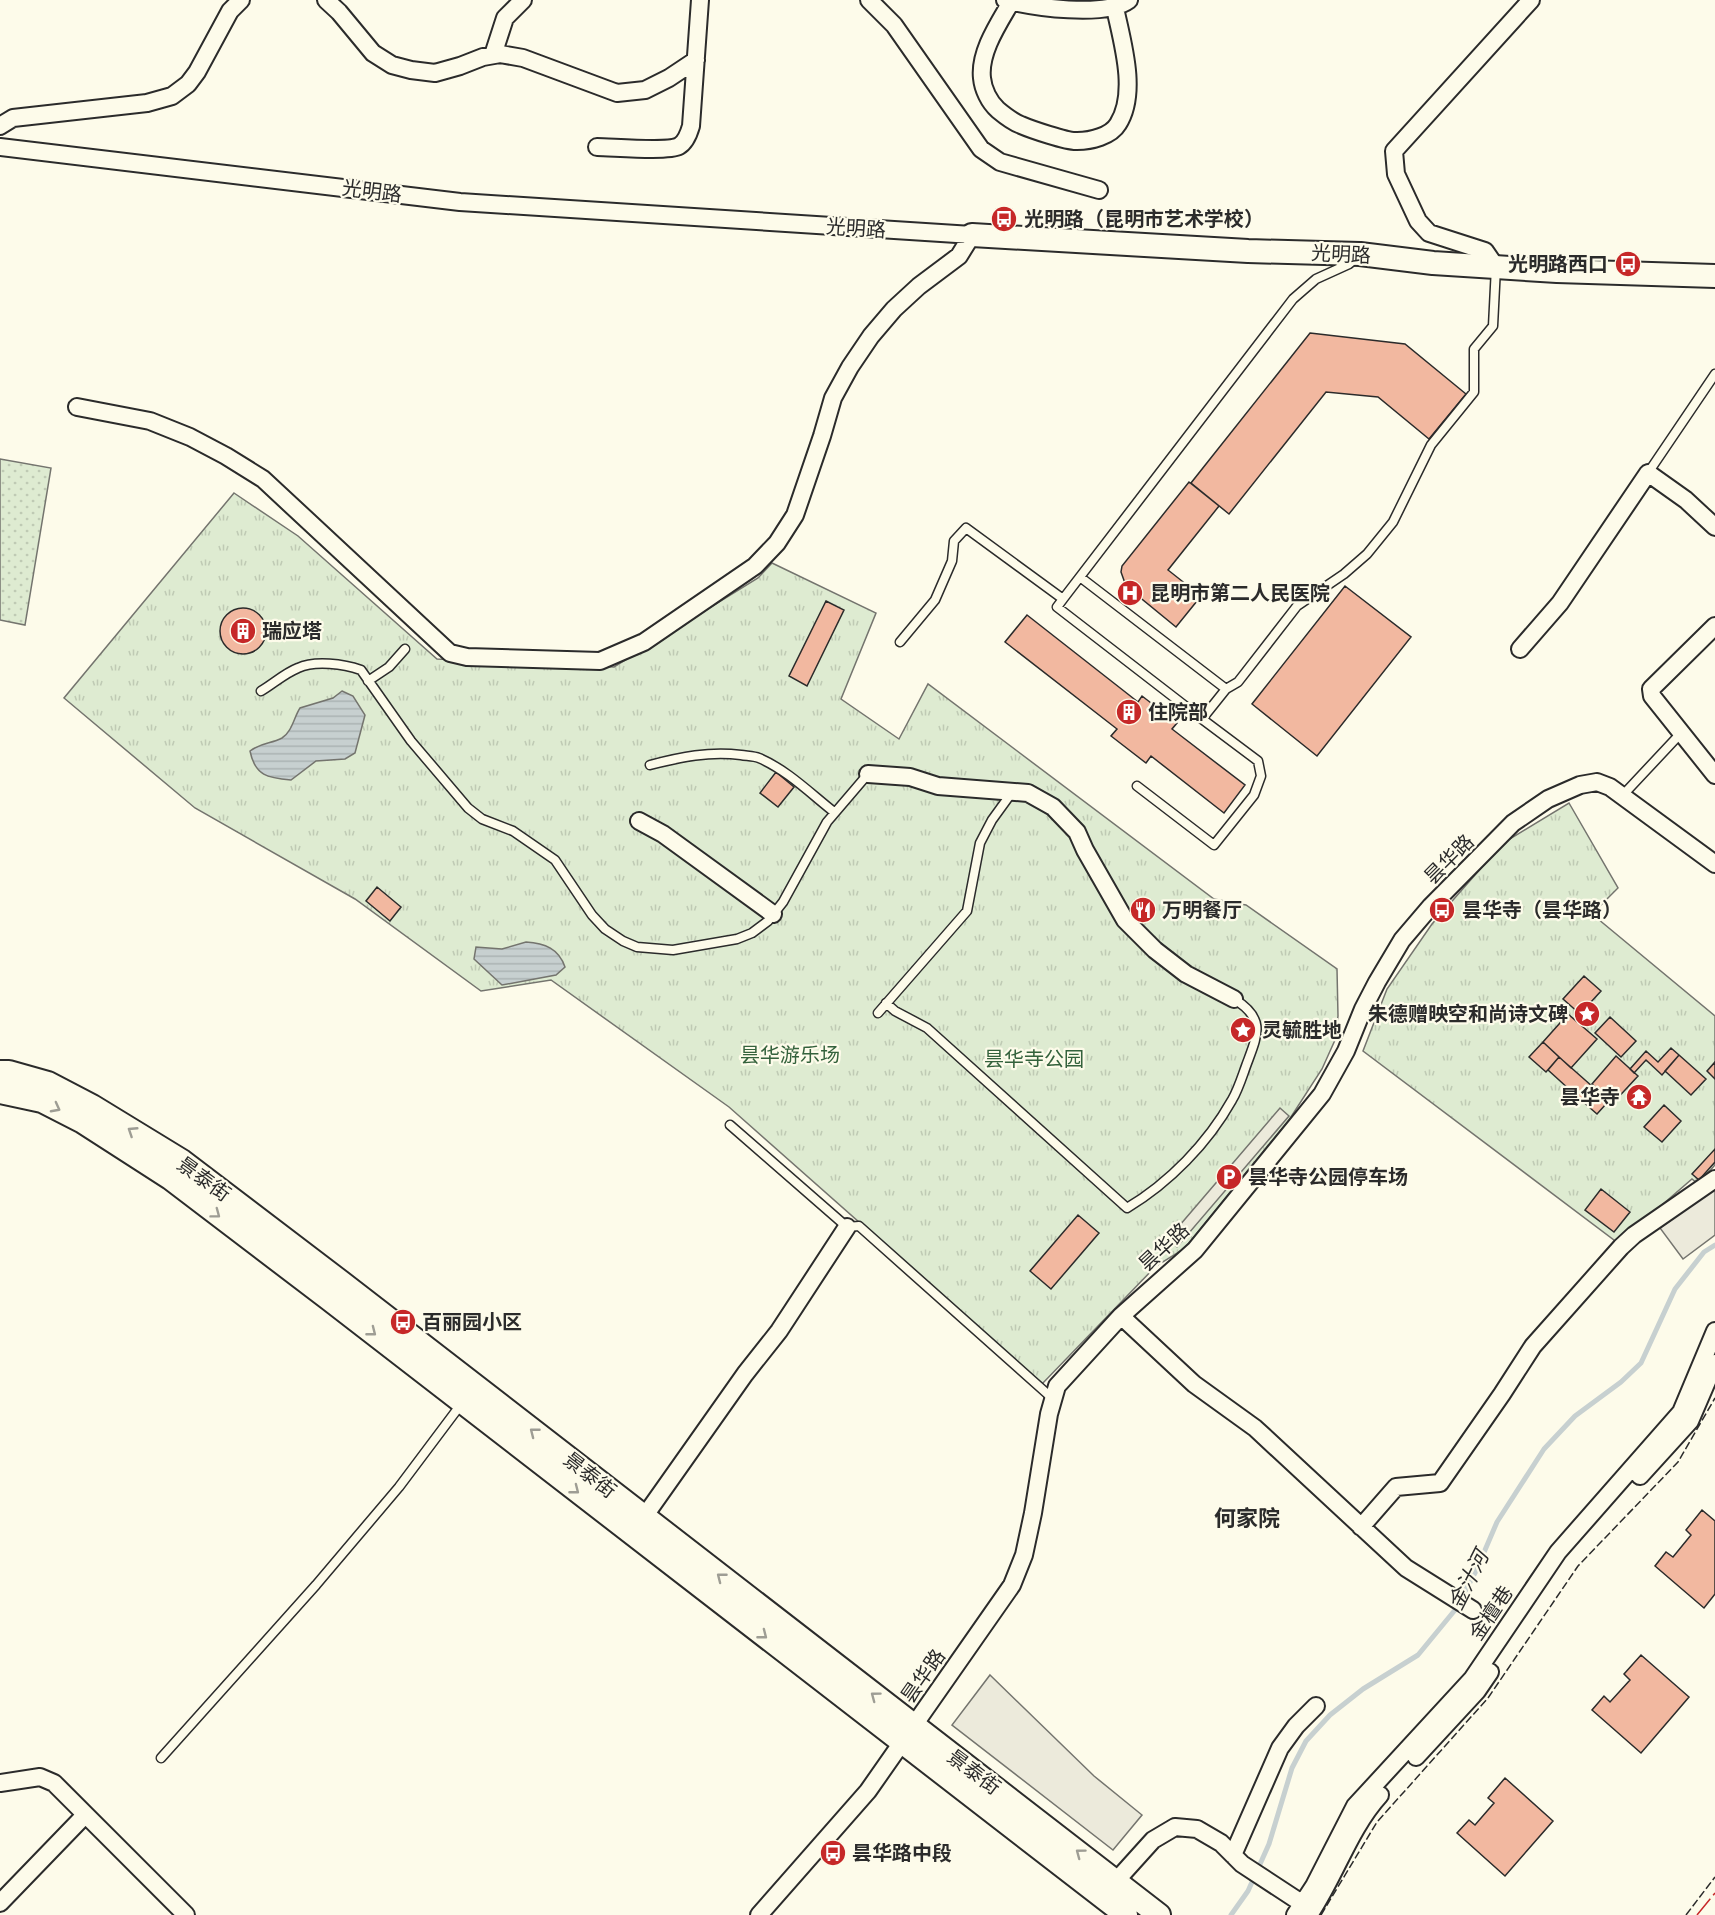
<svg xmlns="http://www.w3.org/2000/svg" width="1715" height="1915" font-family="Helvetica,'Noto Sans SC',sans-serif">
  <defs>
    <pattern id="grass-dots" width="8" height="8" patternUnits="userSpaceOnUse" patternTransform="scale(1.5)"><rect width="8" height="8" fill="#deebd1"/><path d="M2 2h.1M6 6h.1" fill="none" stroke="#bfcab4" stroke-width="1.8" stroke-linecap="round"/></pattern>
    <pattern id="park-tufts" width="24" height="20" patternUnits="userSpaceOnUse" patternTransform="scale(1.5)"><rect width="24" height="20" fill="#deebd1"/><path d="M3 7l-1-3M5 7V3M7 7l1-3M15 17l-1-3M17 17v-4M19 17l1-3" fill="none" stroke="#bfcab4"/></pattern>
    <pattern id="water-rules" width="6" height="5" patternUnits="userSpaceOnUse" patternTransform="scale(1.5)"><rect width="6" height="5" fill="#c7d0d0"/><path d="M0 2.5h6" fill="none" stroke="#abb3b3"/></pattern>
  </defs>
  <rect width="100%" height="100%" fill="#fdfbea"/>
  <path fill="url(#grass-dots)" stroke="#74746e" stroke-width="1.5" d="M0 459 51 468 25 625 0 620Z"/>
  <path fill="url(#park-tufts)" stroke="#74746e" stroke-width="1.5" d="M234 493 298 536 437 659 614 667 758 578 772 563 876 613 841 699 899 739 928 684 1214 899 1246 905 1337 969 1338 1016 1335 1040 1322 1069 1289 1120 1184 1249 1156 1266 1042 1384 729 1107 551 980 481 991 355 899 195 808 64 698Z
    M1569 803 1618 888 1592 914 1715 1016V1165L1698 1184 1692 1179 1618 1243 1363 1051 1387 989 1432 924 1503 843Z"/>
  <path fill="#eceadb" stroke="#74746e" stroke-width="1.5" d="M1280 1108 1289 1116 1177 1247 1168 1239Z
    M1715 1188V1235L1683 1259 1660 1228Z
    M990 1675 1094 1776 1142 1815 1113 1850 952 1725Z"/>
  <path fill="url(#water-rules)" stroke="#74746e" stroke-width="1.5" d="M342 691 353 696 365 715 355 753 345 759 316 761 291 780C268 778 255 776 250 751 262 742 271 744 282 738 292 732 294 717 300 708L333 698Z
    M526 942C545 943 559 949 565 967L556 975 502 985 474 959 476 947 502 949Z"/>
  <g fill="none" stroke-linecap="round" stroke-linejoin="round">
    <path stroke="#c7d0d0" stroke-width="5" d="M1231 1915 1248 1891 1269 1844 1292 1768 1306 1741 1330 1715 1363 1689 1418 1655 1455 1610 1476 1571 1497 1522 1544 1449 1575 1416 1621 1382 1641 1363 1675 1289 1704 1252 1715 1245"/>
  </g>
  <path fill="#f2b8a0" stroke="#2b2b2b" stroke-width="1.5" d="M1310 333 1405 344 1466 394 1429 439 1378 397 1326 392 1229 514 1191 483Z
    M1189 482 1219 506 1168 570 1201 596 1176 627 1126 586 1121 572 1122 566Z
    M1345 586 1411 637 1317 756 1252 704Z
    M826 601 844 610 807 686 789 676Z
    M220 631a23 23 0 1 1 46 0a23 23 0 1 1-46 0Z
    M1027 615 1138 702 1142 696 1177 723 1172 729 1245 785 1224 813 1151 756 1146 763 1111 736 1117 729 1005 642Z
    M776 772 794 787 778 807 760 793Z
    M377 887 401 907 390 921 366 901Z
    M1584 976 1601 991 1580 1014 1563 999Z
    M1568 1014 1597 1039 1571 1068 1543 1042Z
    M1610 1017 1636 1041 1621 1057 1595 1033Z
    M1543 1042 1559 1057 1546 1072 1529 1057Z
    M1671 1048 1679 1055 1662 1075 1646 1060 1634 1073 1630 1069 1646 1051 1658 1062Z
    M1679 1055 1706 1079 1691 1095 1665 1071Z
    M1616 1056 1638 1076 1613 1103 1592 1084Z
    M1559 1057 1593 1087 1581 1100 1548 1070Z
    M1715 1062V1079L1707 1071Z
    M1591 1090 1606 1104 1597 1114 1581 1100Z
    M1664 1105 1681 1121 1662 1142 1644 1127Z
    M1715 1149V1162L1699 1180 1692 1174Z
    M1601 1189 1630 1212 1614 1232 1585 1210Z
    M1078 1215 1099 1233 1051 1289 1030 1271Z
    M1702 1510 1715 1521V1594L1704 1608 1655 1566 1666 1552 1673 1557 1691 1535 1686 1530Z
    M1641 1655 1689 1697 1641 1753 1592 1710 1604 1696 1610 1702 1630 1680 1624 1674Z
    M1505 1778 1553 1821 1505 1876 1457 1833 1469 1820 1475 1825 1494 1803 1488 1798Z"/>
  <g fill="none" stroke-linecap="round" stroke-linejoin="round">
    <g stroke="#2b2b2b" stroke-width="11">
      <path id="lane" d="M1648 473 1715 374
        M1063 599 1057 607 1202 719 1226 689 1080 577
        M900 642 935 600 952 561 954 541 966 528 1063 599 1293 299 1316 279 1349 264 1355 259
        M368 681 389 667 405 649
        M1226 689 1238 682 1297 606 1344 574 1367 554 1393 522 1431 445 1474 392V349L1493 326 1496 267
        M261 691C273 684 285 673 298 668 315 660 344 664 361 670L411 741 468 808 482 819 513 831 555 860 592 915 605 929 623 941 637 947 673 950 737 939 752 933 768 921 783 902 827 822 868 774
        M650 765C681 757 709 751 741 755 747 756 754 756 759 758 787 770 810 793 834 812
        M1137 786 1214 845 1254 795 1261 776 1258 761 1202 719
        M1622 796 1682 732
        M886 1003 895 1011 927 1028 1127 1208C1169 1183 1208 1143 1232 1100 1238 1090 1242 1077 1246 1066 1257 1036 1267 1019 1234 999
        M878 1013 967 911 980 843 992 820 1013 791
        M730 1125 847 1227 859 1226 1052 1398
        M161 1758 316 1585 399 1487 462 1403"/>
    </g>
    <g stroke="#2b2b2b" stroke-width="20">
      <path id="street" d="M326 0 339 12 373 53 392 65 411 70 435 73 460 66 483 57 500 54 523 58 617 93 645 90 669 78 696 60
        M869 0 894 25 981 149 1000 162 1099 190
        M1005 0C1033 7 1105 18 1129 0
        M1011 2C999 23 979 52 982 78 983 89 989 102 998 110 1004 115 1013 122 1021 125 1030 129 1068 142 1077 141 1091 141 1111 136 1118 124 1138 93 1122 41 1115 8
        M493 55 505 18 523 0
        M0 126 13 118 147 103 172 96 188 84 197 72 230 11 241 0
        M0 147 460 202 972 235 959 256 919 286 894 309 871 336 850 367 833 398 822 436 795 515 777 543 755 566 644 642 600 661 467 657 450 653 263 479 226 456 190 437 150 421 77 407
        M597 147C612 147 668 152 679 146 686 142 689 133 691 126L700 0
        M1496 267 1485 251 1429 233 1418 221 1396 174 1394 151 1531 0
        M1715 626 1651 689 1652 696 1715 775
        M1520 649 1560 603 1648 473 1686 500 1715 527
        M868 774 910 777 938 786 1028 793 1053 807 1077 832 1085 850 1125 920 1155 950 1186 974 1234 999
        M639 821 663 834 773 914
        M1121 1316 1194 1384 1255 1428 1406 1568 1473 1610
        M1640 1476 1690 1421 1715 1363
        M644 1517 745 1374 779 1331 847 1227
        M1361 1527 1396 1487 1440 1483 1502 1394 1533 1346 1621 1247 1634 1235 1715 1179
        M1416 1757 1477 1691 1490 1672
        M0 1783 40 1777 54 1783 186 1915
        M1233 1855 1280 1748 1296 1726 1316 1706
        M1116 1881 1153 1840 1175 1827 1197 1829 1221 1843 1242 1864 1303 1904
        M0 1903 85 1815
        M759 1915 868 1791 1012 1585 1024 1555 1033 1513 1049 1414 1057 1386 1121 1316 1195 1250 1322 1094 1346 1051 1363 1009 1377 982 1402 940 1431 906 1513 823 1548 799 1580 785 1597 782 1610 787 1715 864
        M1295 1915 1314 1886 1355 1806 1472 1679 1558 1552 1681 1412 1715 1331
        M1309 1915C1335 1877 1349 1829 1380 1795"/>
    </g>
    <g stroke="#2b2b2b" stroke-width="26">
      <path id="secondary" d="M972 235 1248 251 1360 254 1433 263 1557 271 1715 276
        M0 1072H9L48 1083 92 1106 182 1161 341 1282 1159 1915
        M0 1092 42 1101 83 1122 170 1178 329 1299 1126 1915"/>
    </g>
    <use href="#lane" stroke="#fdfbea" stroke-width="8"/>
    <use href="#street" stroke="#fdfbea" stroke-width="16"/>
    <use href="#secondary" stroke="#fdfbea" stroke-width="22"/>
    <path stroke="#2b2b2b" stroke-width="1.5" stroke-dasharray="8 3" stroke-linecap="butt" d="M1321 1915 1377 1822 1488 1698 1578 1566 1678 1462 1715 1398
      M1686 1915 1715 1877"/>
    <path stroke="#c62828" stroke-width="1.5" stroke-dasharray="21 4.5 3 4.5" stroke-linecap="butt" d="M1697 1915 1715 1893"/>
  </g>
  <defs><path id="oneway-chevron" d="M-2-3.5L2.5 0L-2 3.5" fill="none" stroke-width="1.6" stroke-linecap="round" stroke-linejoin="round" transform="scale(1.5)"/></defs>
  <g stroke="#9e9d94">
    <use href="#oneway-chevron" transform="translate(56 1108) rotate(28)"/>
    <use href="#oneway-chevron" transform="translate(132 1131) rotate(-147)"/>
    <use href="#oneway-chevron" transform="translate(216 1214) rotate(37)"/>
    <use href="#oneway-chevron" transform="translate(372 1332) rotate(38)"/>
    <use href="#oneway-chevron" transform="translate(534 1432) rotate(-142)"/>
    <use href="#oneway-chevron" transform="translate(575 1490) rotate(38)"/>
    <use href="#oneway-chevron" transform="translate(721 1577) rotate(-142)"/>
    <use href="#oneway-chevron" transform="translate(763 1635) rotate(38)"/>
    <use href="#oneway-chevron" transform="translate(875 1696) rotate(-143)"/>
    <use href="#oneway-chevron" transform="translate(1080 1853) rotate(-143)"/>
  </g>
  <defs>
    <g id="bus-disc" transform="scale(1.35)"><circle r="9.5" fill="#c62828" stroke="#fdfbea"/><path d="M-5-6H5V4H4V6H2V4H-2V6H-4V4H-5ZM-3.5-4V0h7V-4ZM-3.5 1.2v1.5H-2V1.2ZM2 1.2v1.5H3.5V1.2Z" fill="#fff"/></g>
    <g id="hospital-disc" transform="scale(1.35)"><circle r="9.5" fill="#c62828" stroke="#fdfbea"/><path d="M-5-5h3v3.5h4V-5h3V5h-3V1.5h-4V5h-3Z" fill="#fff"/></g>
    <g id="building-disc" transform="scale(1.35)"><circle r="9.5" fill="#c62828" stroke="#fdfbea"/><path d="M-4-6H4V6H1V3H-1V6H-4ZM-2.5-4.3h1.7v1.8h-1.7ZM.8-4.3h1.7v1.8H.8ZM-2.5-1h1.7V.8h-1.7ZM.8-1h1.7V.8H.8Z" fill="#fff"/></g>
    <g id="restaurant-disc" transform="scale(1.35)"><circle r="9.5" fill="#c62828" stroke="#fdfbea"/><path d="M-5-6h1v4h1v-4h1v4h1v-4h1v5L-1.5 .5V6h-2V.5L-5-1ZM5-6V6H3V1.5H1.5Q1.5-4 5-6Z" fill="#fff"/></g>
    <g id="sight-disc" transform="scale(1.35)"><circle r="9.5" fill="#c62828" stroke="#fdfbea"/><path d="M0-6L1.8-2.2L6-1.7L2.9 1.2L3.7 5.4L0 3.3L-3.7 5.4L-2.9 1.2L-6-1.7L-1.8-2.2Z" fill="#fff"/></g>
    <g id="temple-disc" transform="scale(1.35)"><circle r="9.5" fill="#c62828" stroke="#fdfbea"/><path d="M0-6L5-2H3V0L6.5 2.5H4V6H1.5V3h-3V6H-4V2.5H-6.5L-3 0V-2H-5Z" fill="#fff"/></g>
    <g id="parking-disc" transform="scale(1.35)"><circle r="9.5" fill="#c62828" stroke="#fdfbea"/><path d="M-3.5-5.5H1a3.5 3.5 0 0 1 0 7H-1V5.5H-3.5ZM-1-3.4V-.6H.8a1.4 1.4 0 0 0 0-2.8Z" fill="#fff"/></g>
  </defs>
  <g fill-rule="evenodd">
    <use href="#bus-disc" x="1004" y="219"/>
    <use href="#bus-disc" x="1628" y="264"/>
    <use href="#hospital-disc" x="1130" y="593"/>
    <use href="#building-disc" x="243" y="631"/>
    <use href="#building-disc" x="1129" y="712"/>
    <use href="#restaurant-disc" x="1143" y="910"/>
    <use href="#bus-disc" x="1442" y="910"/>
    <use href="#sight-disc" x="1587" y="1014"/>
    <use href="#sight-disc" x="1243" y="1030"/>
    <use href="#temple-disc" x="1639" y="1097"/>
    <use href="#parking-disc" x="1229" y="1177"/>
    <use href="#bus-disc" x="403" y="1322"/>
    <use href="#bus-disc" x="833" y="1853"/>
  </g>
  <g text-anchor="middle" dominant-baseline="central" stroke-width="4.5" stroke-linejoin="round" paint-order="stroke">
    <g font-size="20" fill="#2b2b2b" stroke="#fdfbea">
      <text transform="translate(372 191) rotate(7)">光明路</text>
      <text transform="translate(856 228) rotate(4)">光明路</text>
      <text transform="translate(1341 254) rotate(3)">光明路</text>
      <text transform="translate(1449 859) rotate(-45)">昙华路</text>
      <text transform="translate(204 1179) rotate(36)">景泰街</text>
      <text transform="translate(1164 1247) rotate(-43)">昙华路</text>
      <text transform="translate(590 1475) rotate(38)">景泰街</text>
      <text transform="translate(1491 1613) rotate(-56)">金檀巷</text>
      <text transform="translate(923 1676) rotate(-55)">昙华路</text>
      <text transform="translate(974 1772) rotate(37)">景泰街</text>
    </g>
    <g font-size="20" font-weight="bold" fill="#2b2b2b" stroke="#fdfbea" text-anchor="start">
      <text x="1024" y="219">光明路（昆明市艺术学校）</text>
      <text x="1608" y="264" text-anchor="end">光明路西口</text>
      <text x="1150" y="593">昆明市第二人民医院</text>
      <text x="262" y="631">瑞应塔</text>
      <text x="1148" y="712">住院部</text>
      <text x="1162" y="910">万明餐厅</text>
      <text x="1462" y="910">昙华寺（昙华路）</text>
      <text x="1568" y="1014" text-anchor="end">朱德赠映空和尚诗文碑</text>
      <text x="1262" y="1030">灵毓胜地</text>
      <text x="1620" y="1097" text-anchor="end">昙华寺</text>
      <text x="1248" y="1177">昙华寺公园停车场</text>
      <text x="422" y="1322">百丽园小区</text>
      <text x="852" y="1853">昙华路中段</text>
    </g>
    <g font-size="20" fill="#34623c" stroke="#fdfbea">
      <text x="790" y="1055">昙华游乐场</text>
      <text x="1034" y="1059">昙华寺公园</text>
    </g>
    <g font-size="21" font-style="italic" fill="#2b2b2b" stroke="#fdfbea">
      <text transform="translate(1468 1580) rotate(-63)">金汁河</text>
    </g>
    <g font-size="22" font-weight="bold" fill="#2b2b2b" stroke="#fdfbea">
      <text x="1247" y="1518">何家院</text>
    </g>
  </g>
</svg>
